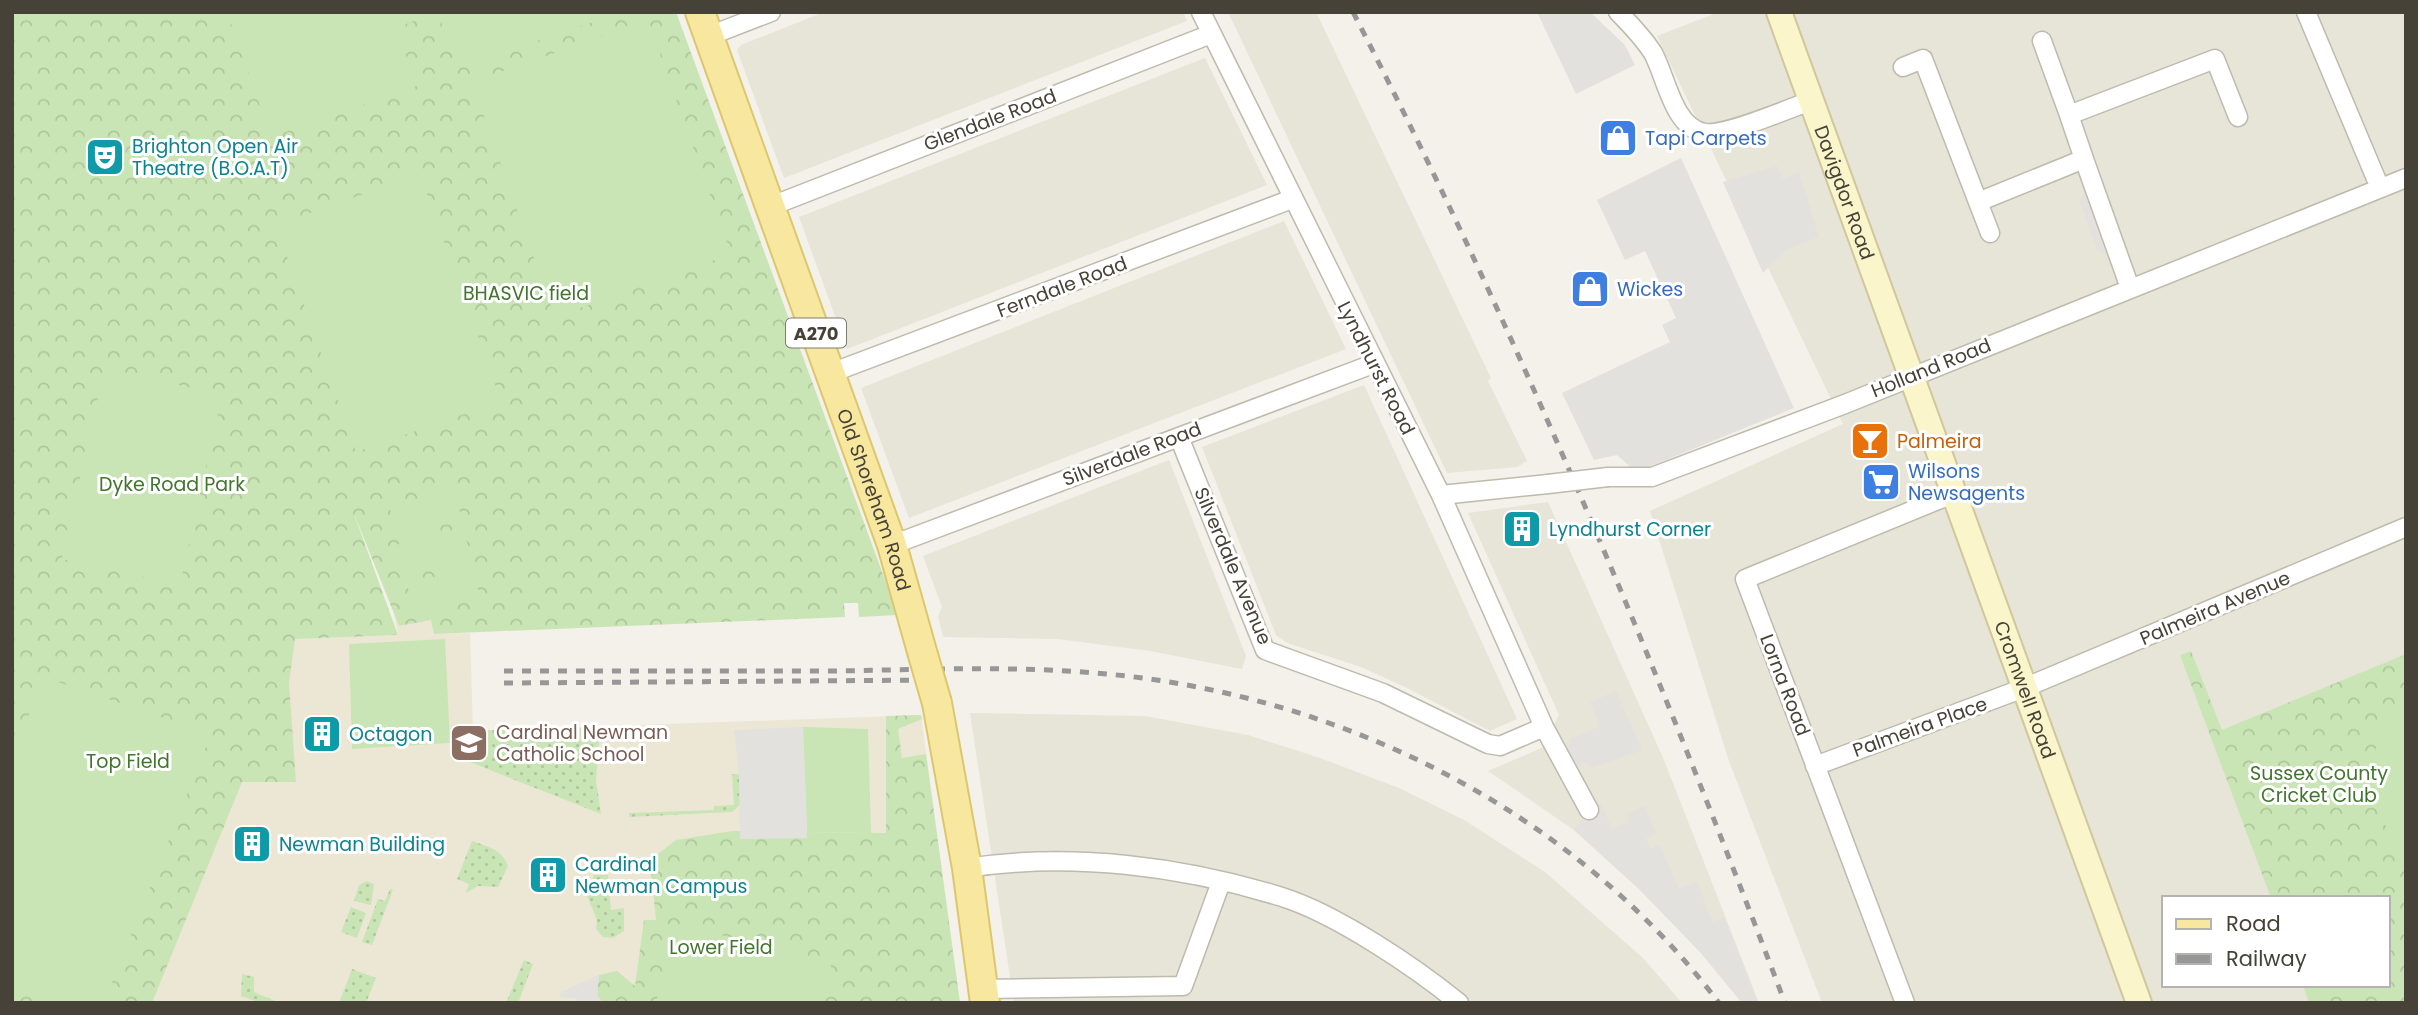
<svg xmlns="http://www.w3.org/2000/svg" width="2418" height="1015" font-family="Poppins,sans-serif">
  <defs>
    <pattern id="grass-dots" width="8" height="8" patternUnits="userSpaceOnUse" patternTransform="scale(1.75)"><rect width="8" height="8" fill="#cae5b5"/><path d="M2 2h.1M6 6h.1" fill="none" stroke="#afc69c" stroke-width="1.8" stroke-linecap="round"/></pattern>
    <pattern id="forest-crowns" width="20" height="18" patternUnits="userSpaceOnUse" patternTransform="scale(1.75)"><rect width="20" height="18" fill="#cae5b5"/><path d="M2 6a3 3 0 1 1 6 0M12 15a3 3 0 1 1 6 0" fill="none" stroke="#afc69c"/></pattern>
  </defs>
  <rect width="100%" height="100%" fill="#f3f1e9"/>
  <path fill="#e7e4d8" fill-rule="evenodd" d="M824 12H1183L1187 21 784 178 737 50 741 45Z
    M1228 12H1316L1491 378 1488 381 1527 461 1517 467 1447 473Z
    M1719 12H2406V1003H1822L1729 761 1650 511 1843 424 1657 36ZM2164 898H2388V985H2164Z
    M1205 58 1267 185 847 349 799 217Z
    M1284 221 1346 349 909 518 861 388Z
    M1364 385 1517 719 1490 731 1407 688 1361 667 1287 643 1276 635 1202 447Z
    M1169 460 1246 656 1242 669 1150 651 1058 639 943 637 938 616 942 607 923 556Z
    M1548 502 1664 760 1759 1003H1742L1701 953 1639 889 1574 830 1488 771 1544 747 1559 715 1468 513Z
    M970 713 1145 716 1248 735 1320 758 1399 788 1464 820 1545 872 1643 958 1682 1003H1014Z"/>
  <path fill="#ece7d4" d="M470 478 434 634 470 633 473 731 921 715 960 1003H12V650L398 635 372 499Z"/>
  <path fill="url(#grass-dots)" d="M600 727 596 780 601 814 457 757 456 731Z
    M732 774H739L740 805 732 812 629 817V813L714 810V806L734 805Z
    M472 841C488 847 502 849 508 866L498 887 478 886 466 893 469 884 457 879Z
    M594 875H608L611 910 624 908V931L613 938 603 937 596 929 597 920 586 893Z
    M367 881 374 884 371 905 354 901 359 885Z
    M390 889 393 890 372 945 362 942 378 899 385 901Z
    M351 907 366 913 357 938 341 932Z
    M524 960 533 964 518 1003H506Z
    M352 969 376 978 366 1003H339Z
    M242 974 254 977V992L280 1003H260L241 996Z"/>
  <path fill="url(#forest-crowns)" d="M12 12H676L898 615 859 617 858 603H844L845 617 434 634 431 620 399 626 353 511 398 635 295 639 289 683 296 782H242L152 1003H12Z
    M2191 651 2222 730 2406 654V1003H2309L2303 985H2388V898H2271L2180 655Z
    M921 715 922 719 898 729 902 758 926 754 960 1003H603L597 995 599 975 617 971 635 986 644 920H656L650 860 676 840 732 831 886 833V716Z"/>
  <path fill="#cae5b5" d="M227 12H437L396 28 417 86 271 137Z
    M438 12H622L457 68Z
    M648 20 731 254 555 317 472 82Z
    M420 174 501 401 356 452 276 225Z
    M105 368 222 395 180 585 62 559Z
    M455 490 462 521 396 535 389 505Z
    M464 529 471 560 405 574 398 544Z
    M473 568 480 599 414 614 407 583Z
    M445 639 450 743 352 749 349 644Z
    M43 677 211 734 104 1003H44L12 990V761Z
    M2406 698V876C2387 826 2356 775 2386 723 2391 714 2397 704 2406 698Z
    M803 727 868 729 871 833 807 832Z
    M675 924 832 962 822 1003H656Z"/>
  <path fill="#e2e1dd" d="M1537 12H1590L1625 45 1635 65 1576 94Z
    M1681 158 1794 408 1636 472 1617 455 1594 460 1562 393 1670 342 1662 325 1676 318 1645 251 1625 260 1597 200Z
    M1777 166 1783 179 1799 172 1819 237 1786 250 1763 273 1723 182Z
    M2084 193 2106 254 2097 250 2080 201Z
    M1616 691 1642 750 1591 768 1586 762 1576 768 1568 752 1570 739 1600 726 1590 702Z
    M803 727 807 838 740 839 739 774 734 730Z
    M1601 804 1612 829 1629 822 1626 814 1645 806 1656 833 1646 838 1650 849 1660 845 1679 889 1697 882 1712 922 1724 917 1758 1003H1742L1701 953 1639 889 1574 830 1589 810Z
    M599 975 597 995 603 1003H575L577 999 559 997 561 992Z"/>
  <g fill="none" stroke-linecap="round" stroke-linejoin="round">
    <g stroke="#bebaac" stroke-width="21">
      <path id="minor" d="M1201 12 1441 495 1544 727 1589 810
        M1618 12C1630 24 1644 39 1653 53 1666 76 1673 128 1705 133 1726 136 1790 108 1813 100
        M2306 12 2380 188
        M709 36 771 12
        M2042 41 2069 115
        M1903 67 1923 59 1978 202 2084 159 2069 115 2215 59 2238 117
        M2084 159 2130 288
        M1978 202 1990 233
        M769 207 1211 34
        M831 373 1292 199
        M1179 437 1265 650 1383 693 1488 744 1500 746 1544 727
        M1608 477H1652L1845 404 2406 178
        M1441 495 1548 484
        M892 545 1373 364
        M1815 766 2024 688 2406 527
        M967 868C1071 852 1182 866 1282 897 1336 914 1415 967 1459 1003
        M983 989 1183 986 1221 882
        M1905 1003 1745 579 1955 493"/>
    </g>
    <g stroke="#d0c79b" stroke-width="28">
      <g id="secondary">
        <path id="s1" d="M1779 12 2139 1003"/>
      </g>
    </g>
    <g stroke="#dcc76e" stroke-width="32">
      <g id="primary">
        <path id="s2" d="M700 12 892 545 923 655"/>
        <path d="M937 703 967 868 985 1003"/>
      </g>
    </g>
    <use href="#minor" stroke="#fff" stroke-width="18"/>
    <use href="#secondary" stroke="#fbf5cb" stroke-width="24"/>
    <use href="#primary" stroke="#f8e79e" stroke-width="28"/>
    <path stroke="#979797" stroke-width="5" stroke-dasharray="9 9" stroke-linecap="butt" d="M1353 12C1518 333 1657 666 1785 1003
      M504 671C612 671 720 671 829 671 921 670 1015 665 1107 674 1343 696 1574 811 1719 1003
      M504 683 941 680"/>
    <g stroke="#bebaac" stroke-width="21" stroke-linecap="butt">
      <path id="minor-bridge" d="M1548 484 1608 477"/>
    </g>
    <g stroke="#dcc76e" stroke-width="32" stroke-linecap="butt">
      <path id="primary-bridge" d="M923 655 937 703"/>
    </g>
    <use href="#minor-bridge" stroke="#fff" stroke-width="18"/>
    <use href="#primary-bridge" stroke="#f8e79e" stroke-width="28"/>
  </g>
  <defs>
    <g id="shop-square" transform="scale(2.0125)"><rect x="-9" y="-9" width="18" height="18" rx="4" fill="#3f7fe0" stroke="#fff"/><path d="M-5-2.5h2.3a2.7 3.5 0 0 1 5.4 0H5L5.5 6h-11ZM-1.5-2.5h3a1.5 2.3 0 0 0-3 0Z" fill="#fff"/></g>
    <g id="theatre-square" transform="scale(2.0125)"><rect x="-9" y="-9" width="18" height="18" rx="4" fill="#0f9aa8" stroke="#fff"/><path d="M-5-5.5Q0-4 5-5.5V0Q5 5 0 6Q-5 5-5 0ZM-3.3-2.5H-1v1.5H-3.3ZM1-2.5H3.3v1.5H1ZM-2.8 1Q0 5.5 2.8 1Z" fill="#fff"/></g>
    <g id="bar-square" transform="scale(2.0125)"><rect x="-9" y="-9" width="18" height="18" rx="4" fill="#e8710a" stroke="#fff"/><path d="M-6-5H6L.8 .8V4.5H3.5V6h-7V4.5H-.8V.8Z" fill="#fff"/></g>
    <g id="supermarket-square" transform="scale(2.0125)"><rect x="-9" y="-9" width="18" height="18" rx="4" fill="#3f7fe0" stroke="#fff"/><path d="M-6-5.5h2.5l.6 2H6L4.5 2H-2.5L-4.4-4H-6ZM-1.5 3.2a1.3 1.3 0 1 0 .1 0ZM3 3.2a1.3 1.3 0 1 0 .1 0Z" fill="#fff"/></g>
    <g id="building-square" transform="scale(2.0125)"><rect x="-9" y="-9" width="18" height="18" rx="4" fill="#0f9aa8" stroke="#fff"/><path d="M-4-6H4V6H1V3H-1V6H-4ZM-2.5-4.3h1.7v1.8h-1.7ZM.8-4.3h1.7v1.8H.8ZM-2.5-1h1.7V.8h-1.7ZM.8-1h1.7V.8H.8Z" fill="#fff"/></g>
    <g id="school-square" transform="scale(2.0125)"><rect x="-9" y="-9" width="18" height="18" rx="4" fill="#8d6e63" stroke="#fff"/><path d="M0-5L7-2L0 1L-7-2ZM-4 1L0 2.5L4 1V4Q0 6-4 4Z" fill="#fff"/></g>
  </defs>
  <g fill-rule="evenodd">
    <use href="#shop-square" x="1618" y="138"/>
    <use href="#theatre-square" x="105" y="157"/>
    <use href="#shop-square" x="1590" y="289"/>
    <use href="#bar-square" x="1870" y="441"/>
    <use href="#supermarket-square" x="1881" y="482"/>
    <use href="#building-square" x="1522" y="529"/>
    <use href="#building-square" x="322" y="734"/>
    <use href="#school-square" x="469" y="743"/>
    <use href="#building-square" x="252" y="844"/>
    <use href="#building-square" x="548" y="875"/>
  </g>
  <g text-anchor="middle" dominant-baseline="central" stroke-width="6" stroke-linejoin="round" paint-order="stroke">
    <rect fill="#fff" stroke="#7e7b74" stroke-width="2" x="786" y="318.5" width="60" height="29" rx="5"/>
    <g font-size="18" font-weight="bold" fill="#474238">
      <text x="816" y="333">A270</text>
    </g>
    <g font-size="19" fill="#474238" stroke="#fff">
      <text transform="translate(990 120) rotate(-21)">Glendale Road</text>
      <text stroke="none"><textPath href="#s1" startOffset="192">Davigdor Road</textPath></text>
      <text transform="translate(1062 287) rotate(-21)">Ferndale Road</text>
      <text transform="translate(1376 368) rotate(63)">Lyndhurst Road</text>
      <text transform="translate(1931 368) rotate(-22)">Holland Road</text>
      <text transform="translate(1132 454) rotate(-21)">Silverdale Road</text>
      <text stroke="none"><textPath href="#s2" startOffset="518">Old Shoreham Road</textPath></text>
      <text transform="translate(1233 566) rotate(67)">Silverdale Avenue</text>
      <text transform="translate(2215 608) rotate(-23)">Palmeira Avenue</text>
      <text transform="translate(1785 685) rotate(69)">Lorna Road</text>
      <text stroke="none"><textPath href="#s1" startOffset="721">Cromwell Road</textPath></text>
      <text transform="translate(1920 727) rotate(-20)">Palmeira Place</text>
    </g>
    <g font-size="19" fill="#366cbe" stroke="#fff" text-anchor="start">
      <text x="1645" y="138">Tapi Carpets</text>
      <text x="1617" y="289">Wickes</text>
      <text x="1908" y="471">Wilsons<tspan x="1908" dy="22">Newsagents</tspan></text>
    </g>
    <g font-size="19" fill="#0d838f" stroke="#fff" text-anchor="start">
      <text x="132" y="146">Brighton Open Air<tspan x="132" dy="22">Theatre (B.O.A.T)</tspan></text>
      <text x="1549" y="529">Lyndhurst Corner</text>
      <text x="349" y="734">Octagon</text>
      <text x="279" y="844">Newman Building</text>
      <text x="575" y="864">Cardinal<tspan x="575" dy="22">Newman Campus</tspan></text>
    </g>
    <g font-size="19" fill="#42752e" stroke="#fff">
      <text x="526" y="293">BHASVIC field</text>
      <text x="172" y="484">Dyke Road Park</text>
      <text x="128" y="761">Top Field</text>
      <text x="2319" y="773">Sussex County<tspan x="2319" dy="22">Cricket Club</tspan></text>
      <text x="721" y="947">Lower Field</text>
    </g>
    <g font-size="19" fill="#c56008" stroke="#fff" text-anchor="start">
      <text x="1897" y="441">Palmeira</text>
    </g>
    <g font-size="19" fill="#785e54" stroke="#fff" text-anchor="start">
      <text x="496" y="732">Cardinal Newman<tspan x="496" dy="22">Catholic School</tspan></text>
    </g>
  </g>
  <rect width="2418" height="1015" fill="none" stroke="#474238" stroke-width="28"/>
  <rect x="2162" y="896" width="228" height="91" fill="#ffffff" stroke="#b5b3af" stroke-width="2"/>
  <rect x="2176" y="919" width="35" height="10" fill="#f8e79e" stroke="#b5b3af" stroke-width="2"/>
  <text x="2226" y="931" font-size="21" fill="#474238">Road</text>
  <rect x="2176" y="954" width="35" height="10" fill="#979797" stroke="#b5b3af" stroke-width="2"/>
  <text x="2226" y="966" font-size="21" fill="#474238">Railway</text>
</svg>
